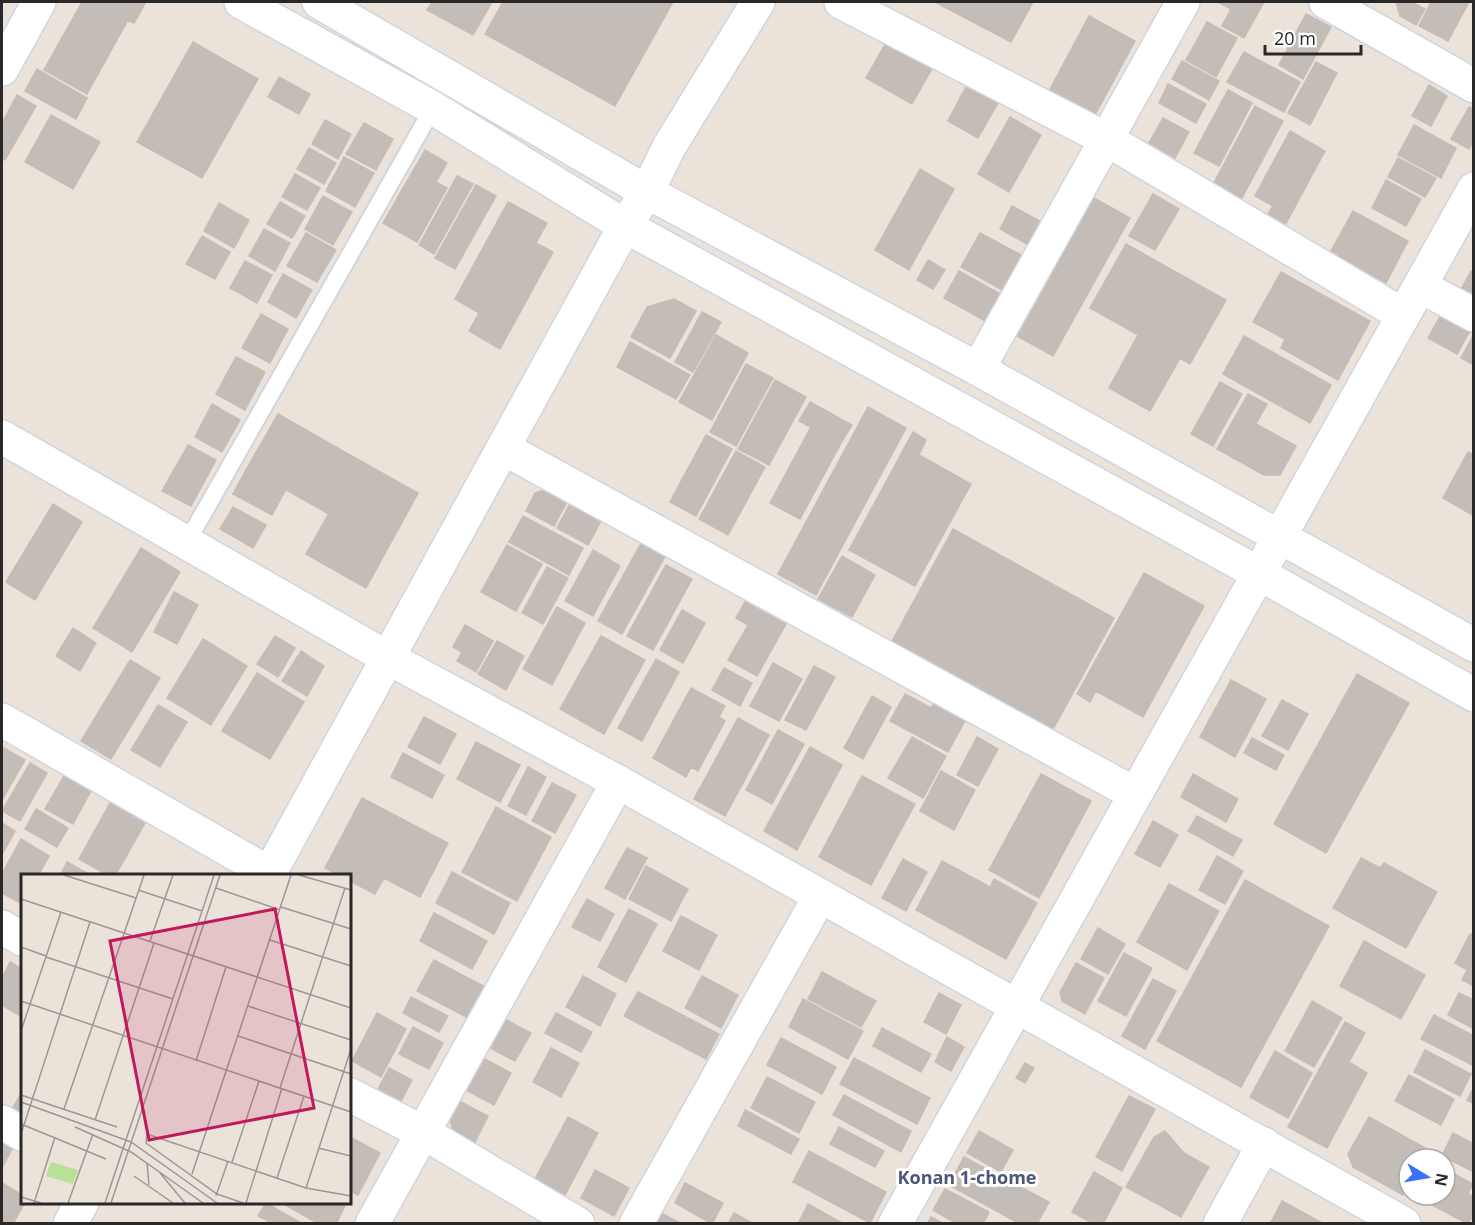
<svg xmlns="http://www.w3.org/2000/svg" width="1475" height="1225" font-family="'Open Sans',sans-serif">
  <rect width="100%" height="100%" fill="#ebe2da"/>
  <path fill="#c3bcb7" stroke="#c6beb4" stroke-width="1.5" d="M82 2H146L134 23 128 20 87 94 44 70Z
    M432 2H492L473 35 427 10Z
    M503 2H673L615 106 485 34Z
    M935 2H1033L1011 42Z
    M1218 2H1264L1244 38 1222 26 1231 9Z
    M1396 2H1411L1425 9 1416 25 1400 16Z
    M1431 2H1469L1448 41 1419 26Z
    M1306 14 1331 27 1303 79 1279 65Z
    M1089 16 1135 41 1095 115 1049 91Z
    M1207 22 1237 38 1216 77 1186 60Z
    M888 39 934 65 912 104 866 78Z
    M193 42 258 79 202 178 137 142Z
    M1244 52 1300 82 1284 112 1227 82Z
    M1182 61 1219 81 1209 100 1172 79Z
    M1316 62 1337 73 1310 125 1288 113Z
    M37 69 87 98 76 119 25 91Z
    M279 77 310 94 299 114 268 97Z
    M968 83 999 101 978 138 948 121Z
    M1168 84 1206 104 1196 123 1159 103Z
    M1429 85 1447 96 1431 126 1412 116Z
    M1228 90 1252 103 1219 166 1194 153Z
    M17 95 36 106 5 160 2 158V123Z
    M1255 106 1283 121 1236 209 1208 194Z
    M1469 107 1474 109V141L1469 149 1451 139Z
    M51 115 100 142 73 189 25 162Z
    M1010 117 1041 135 1009 192 978 174Z
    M1163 118 1189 132 1175 158 1149 143Z
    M325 120 351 134 338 159 312 144Z
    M364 123 393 139 376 170 346 154Z
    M1414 125 1456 148 1441 178 1398 155Z
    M1290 131 1325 151 1284 227 1266 217 1273 206 1255 196Z
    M309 148 336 163 324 184 297 169Z
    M425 150 447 163 436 182 447 188 417 242 383 223Z
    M344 157 374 173 355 207 326 191Z
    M1398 158 1436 178 1425 197 1388 177Z
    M920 169 954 189 909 270 875 250Z
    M295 174 320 188 307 210 282 197Z
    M457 176 473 184 434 254 419 245Z
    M1386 180 1421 199 1406 226 1372 208Z
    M476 185 496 196 455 269 435 258Z
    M1087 194 1130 218 1053 356 1010 332Z
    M1153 194 1179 209 1155 250 1129 236Z
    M323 196 352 212 333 245 305 229Z
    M280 202 305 216 292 238 267 224Z
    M508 202 547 223 536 243 553 252 500 349 469 331 479 313 455 299Z
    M219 203 249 220 234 248 204 231Z
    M1012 206 1045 224 1032 247 1000 229Z
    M1353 211 1408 241 1386 283 1330 253Z
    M264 229 290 243 275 271 249 256Z
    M306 233 336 250 317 282 287 266Z
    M980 233 1025 257 1006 292 961 267Z
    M202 236 230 252 215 279 186 264Z
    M1126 244 1226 300 1190 364 1090 308Z
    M928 260 945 270 933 289 917 280Z
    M245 261 272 275 257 303 230 288Z
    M959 271 1002 295 987 322 944 298Z
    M1471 271 1474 273V299L1460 291Z
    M1281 272 1370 321 1338 380 1281 348 1285 339 1253 322Z
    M283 274 312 290 296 318 268 302Z
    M674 299 696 311 670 358 631 337 647 307Z
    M702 312 721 322 693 372 675 362Z
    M1442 313 1471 329 1457 354 1428 338Z
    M261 314 288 329 270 363 242 348Z
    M1474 334V365L1461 358Z
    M716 335 748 353 712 420 679 402Z
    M1138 335 1180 358 1150 411 1109 388Z
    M1244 336 1331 385 1310 423 1223 374Z
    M630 342 690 375 676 399 617 367Z
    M236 357 265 372 245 410 216 394Z
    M746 364 773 378 736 446 710 432Z
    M775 380 806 397 769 465 738 449Z
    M1220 382 1242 394 1213 446 1191 434Z
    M1248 394 1267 404 1256 424 1296 446 1280 475H1264L1217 449Z
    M810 402 852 425 841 443 799 421Z
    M212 404 240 420 222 452 195 437Z
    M868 407 906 428 816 595 778 574Z
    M278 414 359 460 329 514 247 468Z
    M811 427 841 443 800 519 770 503Z
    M913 432 926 440 919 455 971 484 915 586 849 550Z
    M706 435 732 449 696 516 670 502Z
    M188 445 216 460 191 506 162 491Z
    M736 451 765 467 728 535 699 519Z
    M1468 452 1474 455V516L1443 498Z
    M359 460 418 493 366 588 306 554Z
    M247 468 286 489 272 515 233 494Z
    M549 489 568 500 554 526 526 511 535 493Z
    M571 502 602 519 588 545 557 528Z
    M53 504 82 522 35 600 6 582Z
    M233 507 266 525 253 548 220 529Z
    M523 516 583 548 569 575 509 542Z
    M953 529 1114 618 1051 733 890 645Z
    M644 538 668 551 622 634 598 621Z
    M507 545 542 564 516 611 481 592Z
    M141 548 180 572 132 652 93 628Z
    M593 550 620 566 593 616 565 601Z
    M842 556 875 575 852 617 818 599Z
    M666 565 692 579 653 650 627 636Z
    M547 567 568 578 543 624 522 613Z
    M1144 573 1204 606 1143 717 1096 691 1090 702 1077 694Z
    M174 592 198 605 177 644 154 632Z
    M745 602 786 624 757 676 728 660 748 625 736 618Z
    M557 607 585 623 552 685 523 669Z
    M682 610 705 623 683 663 660 650Z
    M465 625 493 641 476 672 457 661 462 652 453 647Z
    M73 628 96 643 80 671 56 656Z
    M275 636 295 648 278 677 257 664Z
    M601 636 645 660 604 734 560 709Z
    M203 639 247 666 211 725 167 698Z
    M497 641 524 656 506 690 478 674Z
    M301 651 324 666 307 696 282 681Z
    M656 659 679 672 642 741 618 728Z
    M130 660 160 678 111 759 81 741Z
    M773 663 802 679 779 721 750 706Z
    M814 666 835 677 806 730 785 720Z
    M724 668 752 683 740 706 712 690Z
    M257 673 304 702 270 759 222 731Z
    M1357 674 1409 703 1326 853 1274 824Z
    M1231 680 1266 699 1235 757 1200 737Z
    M691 688 725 706 719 717 725 721 698 771 691 767 686 777 653 758Z
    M905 694 931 708 936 699 967 717 948 752 890 721Z
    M872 696 891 707 863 759 844 748Z
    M1282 700 1308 714 1288 750 1262 736Z
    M158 705 187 722 160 767 131 750Z
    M424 717 456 734 440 764 408 747Z
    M738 718 769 735 725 816 694 799Z
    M778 730 804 744 772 804 746 790Z
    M912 737 946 756 923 798 888 778Z
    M977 737 998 749 978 786 957 775Z
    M1252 738 1284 755 1276 770 1244 753Z
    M476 742 520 765 500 802 457 779Z
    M810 747 842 765 797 850 764 831Z
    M4 748 25 760 2 800V753Z
    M403 753 444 775 432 798 391 777Z
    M30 763 47 773 20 821 2 811Z
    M528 767 546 777 526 815 508 806Z
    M941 771 975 790 954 830 920 811Z
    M65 774 92 789 73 824 45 809Z
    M1041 774 1091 801 1039 898 989 870Z
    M1193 774 1238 799 1226 822 1181 797Z
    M862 776 915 804 871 885 819 857Z
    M552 783 576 795 555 833 532 821Z
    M362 798 448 843 420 897 384 878 375 894 350 881V876H340L325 868Z
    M110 803 145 823 115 876H109L79 859Z
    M496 807 551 837 517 901 462 872Z
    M36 809 68 828 57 847 25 829Z
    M1197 816 1242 840 1233 856 1188 831Z
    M1153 821 1178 835 1160 867 1135 854Z
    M2 823 15 831 2 855Z
    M21 839 49 856 38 876H22V904L2 893V874Z
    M627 848 647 858 625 899 605 888Z
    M1217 856 1243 871 1225 904 1199 890Z
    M1361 858 1380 868 1384 863 1437 892 1406 948 1333 908Z
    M903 859 927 872 906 911 882 898Z
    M942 861 990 887 994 879 1037 903 1006 959 916 910Z
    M67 862 92 876H60Z
    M646 866 688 889 671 921 629 899Z
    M452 872 510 903 494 934 436 903Z
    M1245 880 1329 926 1241 1087 1157 1041Z
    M1169 884 1219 911 1187 970 1137 942Z
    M587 899 614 914 600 941 572 927Z
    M629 909 657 924 626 982 598 967Z
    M434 913 487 941 472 969 420 941Z
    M681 916 717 935 699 970 663 951Z
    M1098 928 1125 944 1108 974 1081 959Z
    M1470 934 1474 935V986L1462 980 1467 970 1455 963Z
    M1364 941 1425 975 1401 1019 1340 986Z
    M1124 953 1152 968 1126 1016 1098 1001Z
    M434 960 485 987 468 1018 417 991Z
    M10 962 22 969V1017L2 1005V978Z
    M1076 963 1104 978 1085 1014 1062 1001 1060 992Z
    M822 972 876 1001 861 1027 808 999Z
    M583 976 616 994 600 1026 566 1007Z
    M702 976 738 995 721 1028 685 1008Z
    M1153 979 1176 991 1145 1049 1122 1036Z
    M638 992 719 1034 706 1059 624 1016Z
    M939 993 961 1005 946 1034 924 1022Z
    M1459 993 1474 1000V1029L1448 1015Z
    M411 997 448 1016 439 1032 403 1013Z
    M803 999 863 1031 848 1059 789 1027Z
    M1312 1001 1342 1018 1314 1067 1285 1051Z
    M377 1013 406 1029 381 1077 352 1061Z
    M556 1013 592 1032 581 1052 545 1033Z
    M1434 1015 1474 1036V1066L1421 1039Z
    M501 1017 531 1033 515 1061 486 1046Z
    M1345 1022 1365 1033 1349 1062 1367 1073 1327 1148 1288 1127Z
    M413 1027 443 1043 429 1069 399 1054Z
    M882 1028 931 1054 921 1072 873 1046Z
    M947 1037 964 1047 951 1071 935 1062Z
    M781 1038 836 1067 822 1094 767 1065Z
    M551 1048 579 1063 561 1097 533 1082Z
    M1425 1050 1471 1074 1460 1096 1414 1072Z
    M1275 1051 1312 1073 1288 1118 1250 1097Z
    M479 1056 511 1073 494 1105 462 1088Z
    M854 1058 930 1098 917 1124 840 1084Z
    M1025 1063 1034 1068 1025 1083 1016 1078Z
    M389 1068 412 1080 399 1105 376 1093Z
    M1409 1075 1454 1099 1441 1125 1395 1101Z
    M767 1077 815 1102 799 1133 751 1108Z
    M1474 1087V1104L1467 1100Z
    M22 1092V1118L11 1111Z
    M844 1095 911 1131 901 1152 833 1115Z
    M1129 1096 1155 1109 1122 1171 1096 1157Z
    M459 1101 488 1116 473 1146 454 1136 450 1119Z
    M745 1110 799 1139 791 1154 738 1126Z
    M568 1117 598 1133 565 1195 535 1179Z
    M1369 1117 1429 1150 1423 1159H1409V1185L1403 1195 1353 1167 1348 1154Z
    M839 1127 884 1151 875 1167 830 1144Z
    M979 1131 1013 1150 1001 1172 967 1153Z
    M1165 1131 1184 1153 1209 1167 1181 1217 1126 1187 1154 1137Z
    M1453 1133 1474 1144V1172L1442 1156Z
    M2 1136 15 1143 2 1168Z
    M350 1137 380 1153 358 1195 350 1191Z
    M809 1151 886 1192 870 1223 793 1182Z
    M964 1157 1049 1202 1037 1224H1020L949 1185Z
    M1445 1169 1473 1184 1468 1194 1474 1197V1214L1468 1224 1413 1195H1445Z
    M595 1170 629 1188 614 1216 581 1198Z
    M1094 1172 1122 1188 1103 1224H1094L1072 1212Z
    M2 1183 22 1195V1202H25L13 1224H2Z
    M685 1183 723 1203 712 1224 675 1203Z
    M945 1189 989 1212 983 1224H957L933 1210Z
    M1282 1201 1324 1224H1270Z
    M280 1202H347L336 1224H319Z
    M266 1203 303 1224H266L268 1221 258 1216Z
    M808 1204 844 1224H798Z
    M659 1212 682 1224H653Z
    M734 1213 754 1224H728Z
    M931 1217 944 1224H927Z"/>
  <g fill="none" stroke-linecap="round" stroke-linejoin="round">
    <g stroke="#cfd5e1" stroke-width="20">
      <path id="lane" d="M187 542 433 108"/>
    </g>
    <g stroke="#cfd5e1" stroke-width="36">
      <path id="street" d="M841 2 1106 139 1403 315
        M1326 2 1474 86
        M1420 286 1474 315
        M978 369 1183 2
        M503 448 1135 794
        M2 720 269 873
        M2 927 22 939
        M350 1095 424 1133 578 1224
        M2 1122 22 1134
        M372 1224 618 782
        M636 1224 820 896
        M1220 1224 1264 1144"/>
    </g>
    <g stroke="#cfd5e1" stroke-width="36">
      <path id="secondary" d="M241 2 433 108 625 226 1258 573 1474 695
        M319 2 647 192 978 369 1474 645
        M2 69 39 2
        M2 437 388 658 618 782 1404 1224
        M268 876 625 226 647 192 669 147 758 2
        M70 1224 82 1202
        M895 1224 1474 189"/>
    </g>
    <use href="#lane" stroke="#fff" stroke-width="16"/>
    <use href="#street" stroke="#fff" stroke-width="33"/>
    <use href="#secondary" stroke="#fff" stroke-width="33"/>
  </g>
  <g text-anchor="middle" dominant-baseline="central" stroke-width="6" stroke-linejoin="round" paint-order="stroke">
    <g font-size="18" font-weight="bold" fill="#4a5778" stroke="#fff">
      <text x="967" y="1177">Konan 1-chome</text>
    </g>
  </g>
  <g transform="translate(21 874)">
    <rect width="330" height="330" fill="#ebe2da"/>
    <path d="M30 288 57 296 52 310 25 302Z" fill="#b8e197"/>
    <path fill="none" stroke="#9d9893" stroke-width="1.5" d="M43 1 115 24M278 1 330 16M195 14 259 36M117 16 181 37M0 25 330 134M260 33 330 55M249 66 330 92M129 67 152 1M0 73 25 82M25 83 152 125M0 127 330 238M227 132 330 166M0 157 40 38M217 162 330 200M175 187 205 93M259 214 324 14M0 221 96 253M0 228 110 268 196 329M43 235 123 1M74 246 133 69M0 250 85 285M54 253 110 278 182 329M0 260 69 48M297 274 330 282M211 288 238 207M126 289 128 311M139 299 164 329M171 300 270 1M113 302 152 329M256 304 283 222M285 314 330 175M195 322 207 287M0 323 20 329M13 329 34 263M47 329 72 260M84 329 193 1M90 329 199 1M222 329 196 320 125 269 126 260 285 314 330 322M225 329 261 214"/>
    <path fill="#c2185b" fill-opacity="0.15" stroke="#c2185b" stroke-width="3" d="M254 35 293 234 128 266 89 67Z"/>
    <rect width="330" height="330" fill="none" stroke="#282828" stroke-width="3"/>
  </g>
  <rect width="1475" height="1225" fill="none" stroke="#282828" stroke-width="6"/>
  <g transform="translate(1427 1177) rotate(101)"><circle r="28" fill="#ffffff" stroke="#a9a9a9" stroke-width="1.5"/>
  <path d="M0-4.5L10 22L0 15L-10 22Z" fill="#3b71f7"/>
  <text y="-9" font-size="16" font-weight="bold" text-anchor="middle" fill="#282828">N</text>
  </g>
  <path d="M1265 45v9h96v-9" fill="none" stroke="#282828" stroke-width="3"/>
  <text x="1274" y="45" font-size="18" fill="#282828" stroke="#ffffff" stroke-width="4.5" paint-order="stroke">20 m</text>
</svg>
